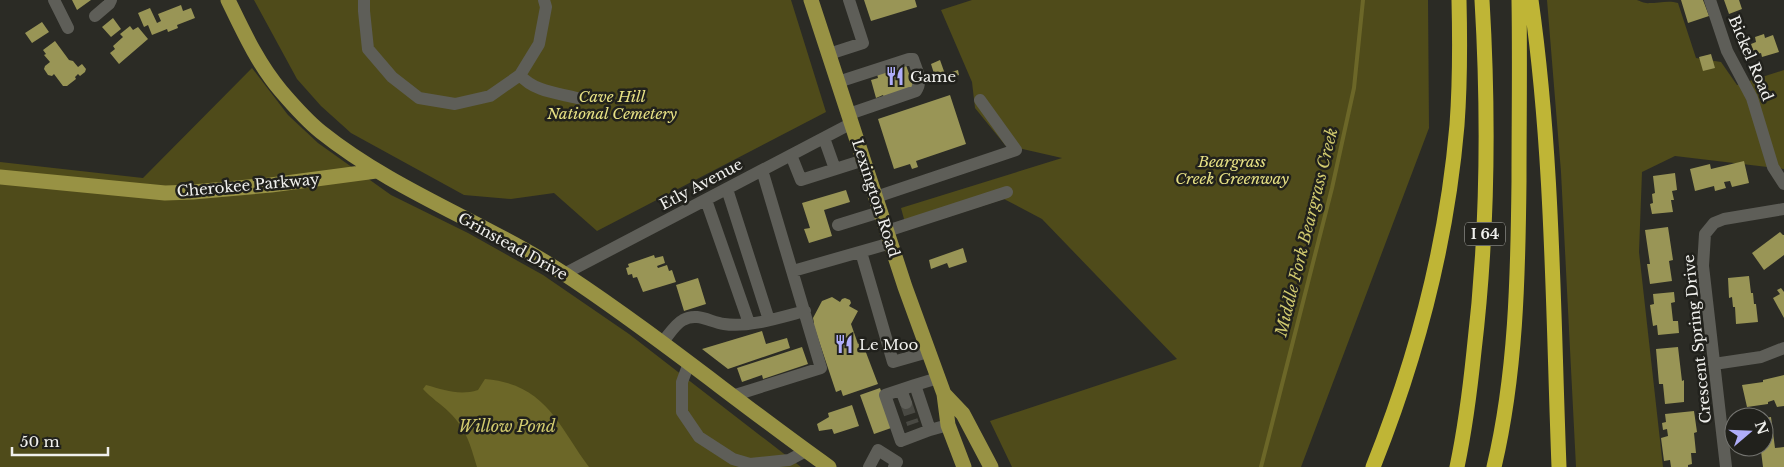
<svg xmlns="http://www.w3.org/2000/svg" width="1784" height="467" font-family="'Libre Baskerville',serif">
  <rect width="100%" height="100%" fill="#2b2b25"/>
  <path fill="#4f4b1a" d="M254 0H791L826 112 597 231 554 193 511 199 464 195 351 133 321 106 297 79Z
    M972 0H1428L1429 128 1301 467H1012L990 421 1177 359 1042 219 1004 199 907 230 901 208 1062 158 1005 145 975 108 972 82 941 10Z
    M1547 0H1637C1640 1 1646 4 1649 3 1659 3 1669 0 1678 3L1696 58 1721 62 1737 85 1784 70V169L1675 156 1642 172 1639 252 1663 467H1576L1561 172Z
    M252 68 288 115 318 143 391 195 468 233 543 275 629 334 801 467H0V162L143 178Z"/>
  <path fill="#6c6728" d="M485 379C546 384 558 425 589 467H477C470 444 467 430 449 412 441 404 431 398 423 389L426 385C445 390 459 396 478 390Z"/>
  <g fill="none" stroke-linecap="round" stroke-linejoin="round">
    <path stroke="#6c6728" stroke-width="4" d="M1261 467 1332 188 1354 88 1363 0"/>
  </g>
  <path fill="#999556" d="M72 0H91L77 10Z
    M864 0H915L917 7 871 21Z
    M1681 0H1703L1709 16 1688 23Z
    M1724 0H1739L1742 9 1729 14Z
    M181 5 183 11 191 8 195 18 177 25 178 28 168 32 167 29 152 35 148 25 144 27 138 13 150 8 157 23 161 21 158 14Z
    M113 18 121 29 111 37 102 27Z
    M42 22 49 32 32 43 25 33Z
    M130 26 133 30 138 27 148 39 119 64 110 53 115 49 113 46 123 37 120 34Z
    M1764 34 1765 38 1773 35 1779 52 1762 57 1761 53 1755 55 1751 44 1756 42 1755 37Z
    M55 41 69 60 73 61 78 67 82 64 86 69 85 72 80 76 78 74 75 77 76 79 67 86H63L54 74 52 76 48 75 44 69 45 66 50 62 44 55 46 54 43 50Z
    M1711 54 1715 68 1703 71 1699 57Z
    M940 60 945 74 958 70 959 75 937 83 931 64Z
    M906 65 914 88 885 100 883 95 876 98 871 80 878 78 877 74Z
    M950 95 966 144 916 161 918 167 912 169 910 164 894 169 878 119Z
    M1744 161 1749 183 1732 187 1730 181 1724 182 1726 188 1715 191 1714 186 1695 191 1690 169 1710 164 1711 169Z
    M1675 173 1677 190 1672 191 1674 200H1671L1673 212 1652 214 1650 204 1653 203 1652 194 1655 193 1653 176Z
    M846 190 850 202 824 210 832 236 809 243 804 229 810 228 802 203Z
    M1668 227 1673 260 1669 261 1672 281 1650 284 1647 264H1650L1645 230Z
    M1780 232 1783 235H1784V255L1764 270 1752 253Z
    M963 248 967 262 949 268 947 263 931 269 929 260Z
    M654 255 655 258 663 256 665 263 657 266 658 268 667 265 669 271 672 270 676 282 643 292 637 277 633 278 632 274 628 275 626 268 629 267 628 264Z
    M1749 276 1751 293H1753L1754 304H1756L1758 322 1736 324 1735 307H1733L1732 297 1729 298 1728 278Z
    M698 278 706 304 684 311 676 285Z
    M1781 288 1784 292V318L1773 298 1780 294 1777 290Z
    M1674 292 1675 302 1671 303 1673 321H1678L1679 333 1658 335 1657 325 1653 326 1650 305 1654 304 1653 294Z
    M832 297 840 302 842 299 845 298 850 300 851 303 849 306 858 311 851 324 858 344 862 342 878 384 843 396 841 390 836 392 813 323H814L813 318 822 301Z
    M762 331 766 344 787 338 790 348 728 369 702 349Z
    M802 347 808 364 763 379 762 375 742 382 737 368Z
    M1678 347 1682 381 1684 380V402L1665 404 1663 384H1659L1656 349Z
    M1784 375V406L1777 407 1774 400 1768 402V404L1747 407 1742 385 1763 382V380Z
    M880 388 894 427 874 434 860 395Z
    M852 405 859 426 834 434 832 429 819 431 817 424 829 417 828 413Z
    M1694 411 1697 432 1694 433 1696 453H1691L1692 464 1688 465V467H1671L1670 460 1664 461 1661 438 1668 436 1667 429 1663 430 1662 423 1666 422 1665 414Z
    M1771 417 1775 448 1784 447V467H1763L1761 451 1752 452V447H1764V418Z"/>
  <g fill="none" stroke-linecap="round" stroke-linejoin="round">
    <path stroke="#494943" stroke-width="12" stroke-dasharray="12 6" stroke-linecap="butt" d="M906 403 913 424"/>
    <path stroke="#5e5e58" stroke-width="12" d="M54 0 68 28
      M364 0V11L368 49 392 77 419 98 455 104 490 96 520 75 539 44 546 7 544 0
      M1710 0 1727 51 1752 98 1773 167 1784 184
      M95 16 109 4 111 0
      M829 54 863 43 849 0
      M520 75C533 91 557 93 577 98
      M838 82 909 59H913C917 71 923 80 916 91L849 114
      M824 138 835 169
      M791 155 801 180 864 160
      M727 189 769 320
      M876 197 1016 150 980 100
      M706 200 749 323
      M838 225 880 212
      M887 231 1007 192
      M861 252 893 362 928 352
      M793 271 891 243
      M564 274 852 123
      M662 343C668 336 675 324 683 320 697 312 710 322 724 324 748 328 782 317 805 311
      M689 363 682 382V412L699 437 733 459 750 464 789 460 806 451
      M1714 364 1761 357 1784 348
      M938 378 915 385 930 430 948 425
      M915 385 885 395 901 441 930 430
      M901 390 906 403
      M732 396 821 368 762 170
      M869 467 878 450 897 462 894 467
      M1726 467 1703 266 1705 234 1714 223 1724 219 1784 209"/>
    <path stroke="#989244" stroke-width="15" d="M228 0C243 31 258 64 281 91 293 105 306 120 321 132 396 192 487 223 566 275 657 335 740 404 829 467
      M811 0 905 287 944 394 948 425 964 467
      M0 177 165 193 193 192 271 185 376 171
      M944 394 963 414 991 467"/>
    <path stroke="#bfb536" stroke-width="15" d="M1531 0C1553 154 1553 312 1559 467
      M1373 467C1417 357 1447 243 1457 125 1460 84 1460 41 1459 0
      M1457 467C1465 429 1470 390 1474 351 1488 233 1489 118 1482 0
      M1494 467C1516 374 1518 277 1519 181 1519 121 1520 60 1519 0"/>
  </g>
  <defs>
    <g id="restaurant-bare" transform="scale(1.5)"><path d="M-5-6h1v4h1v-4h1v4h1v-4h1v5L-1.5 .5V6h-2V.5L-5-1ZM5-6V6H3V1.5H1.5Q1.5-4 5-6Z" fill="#b0aefa" stroke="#21211c" stroke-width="2.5" paint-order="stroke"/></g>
  </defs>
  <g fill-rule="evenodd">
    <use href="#restaurant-bare" x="895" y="76"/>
    <use href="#restaurant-bare" x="844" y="344"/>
  </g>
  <g text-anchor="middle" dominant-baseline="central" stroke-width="5" stroke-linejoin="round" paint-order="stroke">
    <rect fill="#21211c" stroke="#b2b2ae" stroke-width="1" x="1465" y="222.5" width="40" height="23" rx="4"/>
    <g font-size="14" font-weight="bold" fill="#f0f0ed">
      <text x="1485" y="234">I 64</text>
    </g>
    <g font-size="15" fill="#f0f0ed" stroke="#21211c">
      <text transform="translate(1751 58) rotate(67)">Bickel Road</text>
      <text transform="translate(701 184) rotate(-28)">Etly Avenue</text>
      <text transform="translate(248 185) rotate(-5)">Cherokee Parkway</text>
      <text transform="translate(876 198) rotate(72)">Lexington Road</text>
      <text transform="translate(513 246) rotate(29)">Grinstead Drive</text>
      <text transform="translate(1697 339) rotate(-96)">Crescent Spring Drive</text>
    </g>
    <g font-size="15" fill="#f0f0ed" stroke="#21211c" text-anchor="start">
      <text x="910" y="76">Game</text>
      <text x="859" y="344">Le Moo</text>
    </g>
    <g font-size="15" font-style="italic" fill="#e7e184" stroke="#21211c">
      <text x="612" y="96">Cave Hill<tspan x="612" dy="17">National Cemetery</tspan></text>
      <text x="1232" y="161">Beargrass<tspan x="1232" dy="17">Creek Greenway</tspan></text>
    </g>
    <g font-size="16" font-style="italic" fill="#d1ca6e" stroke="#21211c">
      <text transform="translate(1306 232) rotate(-76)">Middle Fork Beargrass Creek</text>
      <text x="507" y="426">Willow Pond</text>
    </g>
  </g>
  <g transform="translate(1749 432) rotate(71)"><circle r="24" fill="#21211c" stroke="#747470"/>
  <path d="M0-4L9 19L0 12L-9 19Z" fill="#b0aefa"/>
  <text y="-8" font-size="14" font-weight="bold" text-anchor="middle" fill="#f0f0ed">N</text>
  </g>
  <path d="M12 447v8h96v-8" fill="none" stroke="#f0f0ed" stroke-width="2.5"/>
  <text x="20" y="447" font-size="15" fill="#f0f0ed" stroke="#21211c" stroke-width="4" paint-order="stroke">50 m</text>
</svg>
